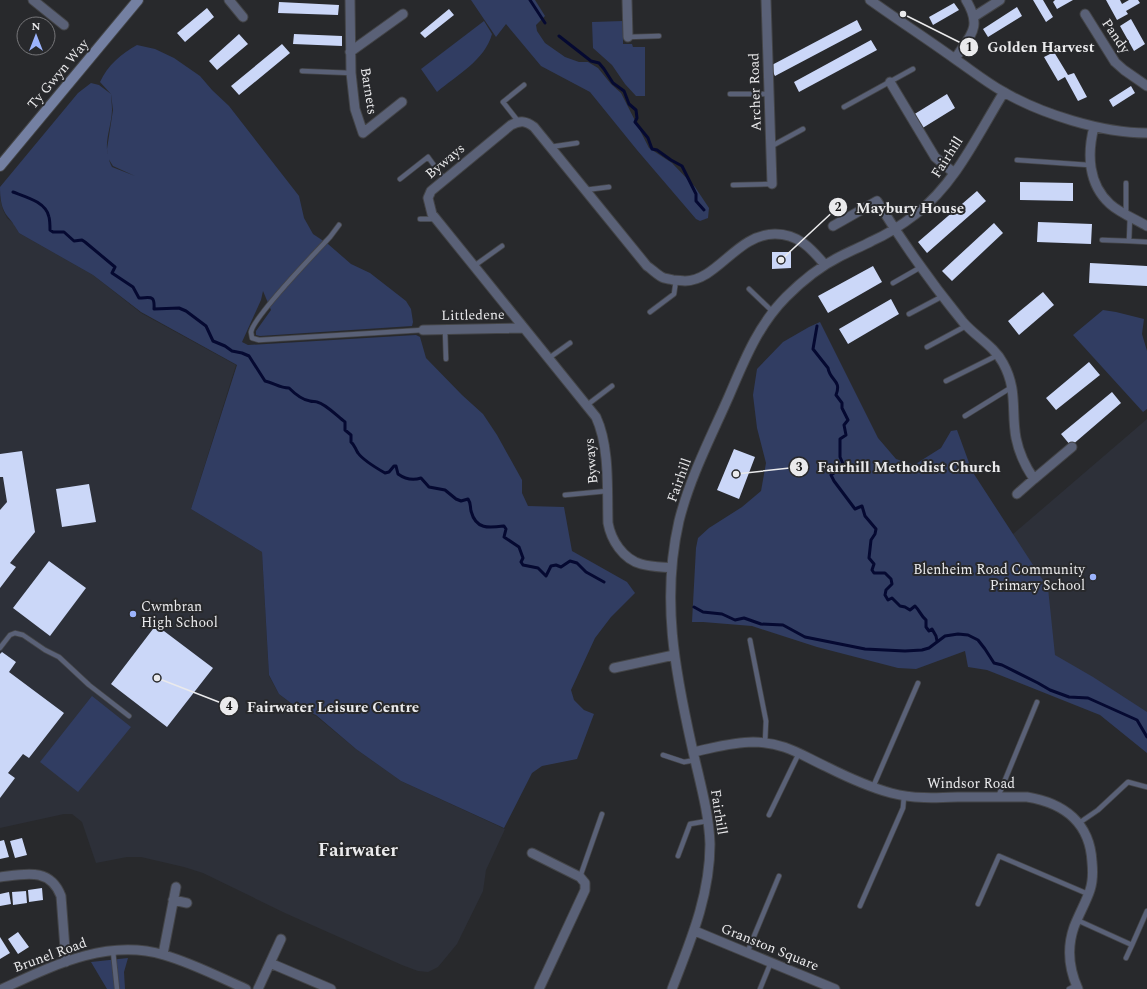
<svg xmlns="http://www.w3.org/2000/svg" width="1147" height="989" font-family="Spectral,serif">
  <rect width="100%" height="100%" fill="#28292c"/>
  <path fill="#2d3039" d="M0 198 3 210 7 218 14 224 19 233 93 275 141 313 236 365 191 509 262 552 269 676 279 694 295 707 316 716 356 749 401 781 505 829 486 870 483 891 457 944 438 967 428 972 418 971 402 965 285 913 203 873 184 867 141 857H127L96 863 82 822 72 814H64L0 828Z
    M1147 419V731L1064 695 1012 535Z"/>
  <path fill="#313d62" d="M471 0H535L545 16 536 25 537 31 545 43 565 57 579 62H588L598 68 611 84 621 93 649 148 672 163 695 187 709 208 708 218 700 221 696 219 637 150 590 92 541 66 506 24 496 37Z
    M484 21 492 34C485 60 457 75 437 92L421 69Z
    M623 21V44H632L633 47H645V96H636L625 84 612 65 593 48 592 22Z
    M137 45 155 49 174 58 200 76 212 90 229 106 299 196 304 218 313 234 328 244 351 264 370 273 406 301 411 309 413 322 412 326 260 336 256 335V331L271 310 263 291 261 300 242 342 248 345 416 335 420 337 426 358 462 395 483 414 497 435 522 480V493L528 506 564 507 572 551 627 582 635 593 611 617 595 638 571 690 574 700 584 710 594 714 577 759 542 766 532 773 504 828 401 781 356 749 316 715 296 707 279 694 269 675 262 552 191 509 237 365 141 312 93 275 19 233C15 226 13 223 8 217 1 209 0 197 0 187L78 93 91 83 99 85 111 94C111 99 112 105 112 110 111 132 101 145 112 167L135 176 113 166 108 158 107 149 113 110 111 94 100 82C107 66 122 53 137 45Z
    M1103 310 1116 312 1144 319 1142 334 1147 351V409L1143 412 1073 335Z
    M820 322 878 438 896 459 914 465 941 448 951 431 957 430 972 471 1048 588 1055 655 1093 677 1147 712V753L1100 715 987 670 968 667 965 651 916 669 898 668 817 647 752 626 703 622H692L696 548 698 538 709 528 742 507 761 491 766 463 757 428 753 395 757 369 783 342 809 327Z
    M92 696 131 727 78 792 40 762Z
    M128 958 124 972 125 989H107L91 962Z"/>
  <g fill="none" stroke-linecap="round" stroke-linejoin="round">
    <path stroke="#050931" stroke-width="3" d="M530 0 545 23
      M559 36 591 61 599 63 604 69 613 83 624 91 629 104 636 110 637 118 635 122 648 138 652 149 657 150 671 160 682 166 696 194V201L704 210
      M13 192C26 197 46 202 49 217 50 221 50 226 50 230L53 232H64L74 241 82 240 85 242 115 267 112 273 133 287 139 298C150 298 155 294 154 309L179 308 186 311 206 326 213 341 225 346 232 351 242 353 249 356 265 381C274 383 280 388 289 388 295 394 302 400 310 401 313 402 315 401 317 402 326 404 337 416 345 422V430L351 435V442C355 445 355 449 358 453 363 460 378 469 385 473L389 472 394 466H396L398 474C405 479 412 481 421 478L429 487 445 490 456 499 461 501 468 499C471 503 470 506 471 511 476 530 489 528 504 526L506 529 504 537 519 547 523 558 521 562 523 565 538 568 546 576 551 566 556 565 561 567 570 561 577 563 586 572 604 582
      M817 326 813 349 828 368C830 381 842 380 836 395L842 403V408L848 420 844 425 846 435 840 439V457L844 466 831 475 834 481 855 509 862 506 865 516 876 529 875 534 871 540 869 558 874 564 872 570 874 573H885L891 579 892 584 886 590 885 595 888 600 892 598 900 606 905 607 910 610 915 606C920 611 921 616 926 620V627L929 631 932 629 936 636 937 641
      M694 607 703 612 722 614 735 620 744 618 761 624 783 625 805 637 865 649 905 651 922 650 929 648 945 636 958 634 968 635 978 640 985 649 994 663 1002 665 1038 683 1050 690 1069 697 1088 698 1137 720 1147 737"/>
  </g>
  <path fill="#cbd7f8" d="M1033 0H1043L1053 17 1046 22Z
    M1055 0H1073L1057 9 1053 2Z
    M1106 0H1120L1122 4 1129 0H1138L1140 3 1126 11 1128 14 1117 20Z
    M279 2 339 5 338 15 278 13Z
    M954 3 959 10 933 25 929 17Z
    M1017 7 1022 16 988 37 983 29Z
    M207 8 214 17 185 42 177 33Z
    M449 9 454 15 425 38 420 33Z
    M1131 19 1145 44 1134 51 1120 26Z
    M857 20 862 30 775 76 770 66Z
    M239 34 248 44 217 70 209 61Z
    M294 34 342 36V46L293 44Z
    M871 40 877 50 799 92 794 82Z
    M282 44 290 53 239 95 231 86Z
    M1054 52 1068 75 1074 73 1087 97 1078 101 1065 77 1058 81 1044 57Z
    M1131 86 1135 93 1113 107 1109 100Z
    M947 94 955 108 921 129 913 115Z
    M1020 182 1073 183V201L1020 200Z
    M977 191 986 201 927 253 918 242Z
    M1038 222 1092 224 1091 244 1037 242Z
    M994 223 1003 233 952 281 942 271Z
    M772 252H791V268L772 269Z
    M1090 263 1147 266V286L1089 283Z
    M873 266 882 282 828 313 818 296Z
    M1043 292 1054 305 1019 335 1008 321Z
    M891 299 899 314 848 344 839 329Z
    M1089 362 1100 375 1056 410 1046 398Z
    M1112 392 1121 403 1071 446 1061 434Z
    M734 449 755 457 739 499 717 490Z
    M22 451 35 532 10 563 16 567 0 588V510L7 502 3 477H0V454Z
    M89 484 96 522 62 527 56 489Z
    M49 561 86 588 50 636 13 608Z
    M156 625 213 668 167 727 111 684Z
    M2 652 16 662 9 672 64 713 29 758 23 754 8 773 15 778 0 798V654Z
    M22 838 27 855 15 858 10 841Z
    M4 840 9 857 0 859V841Z
    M42 888 43 900 29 902 28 890Z
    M26 891 27 903 13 905 12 892Z
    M9 892 11 904 0 906V894Z
    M18 932 29 947 18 954 8 939Z
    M0 937 10 953 0 959Z"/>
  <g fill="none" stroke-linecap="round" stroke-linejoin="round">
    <g stroke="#434447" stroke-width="6">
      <path id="lane" d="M628 37 659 36
        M302 71 351 73
        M730 94H769
        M844 107 913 69
        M518 121 503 102 524 85
        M550 147 577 143
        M770 147 803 129
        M1017 160 1089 165
        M400 179 428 157 444 179
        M733 185 772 184
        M585 190 609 187
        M1126 213V183
        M420 219H436
        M339 225 330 237C316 252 253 317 251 332 251 333 252 337 252 338L259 340 423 330
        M1102 240 1129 241 1130 216
        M1129 241 1147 242
        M474 266 502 246
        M893 283 921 267
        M749 289 773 312
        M650 312 674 294 676 280
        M909 314 943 296
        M445 330 446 359
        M927 347 966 326
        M549 358 570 343
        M946 381 998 355
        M587 405 612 386
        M965 416 1012 387
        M565 495 607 491
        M750 640 766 721 765 743
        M0 648 10 635 15 633 23 635 45 650 59 657 89 685 129 716
        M663 755 684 762 695 760
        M873 787 918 683
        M998 797 1037 702
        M769 815 799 753
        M1079 823 1098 810 1128 782 1147 787
        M678 856 690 824 707 821
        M580 877 602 814
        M978 904 999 856 1088 894
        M860 906 903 808 904 796
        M1077 920 1132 945 1147 911
        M113 951 117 989
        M747 953 779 876
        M1126 958 1132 945
        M760 989 771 962
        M1069 989 1077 985"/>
    </g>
    <g stroke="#434447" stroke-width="11">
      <path id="street" d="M33 0 64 25
        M229 0 243 17
        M350 0 351 73 355 109 363 133 402 102
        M627 0 628 37
        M766 0 772 184
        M870 0C898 20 927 39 955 59 971 70 986 82 1002 91 1041 114 1102 133 1147 133
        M1085 14 1115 62 1124 70 1147 86
        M975 16 1000 0
        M350 52 403 14
        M955 59C970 35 983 28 966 0
        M890 82 935 157 954 173
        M1094 127C1087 154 1088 184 1110 204 1120 213 1135 219 1147 226
        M833 226 877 201C903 243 932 284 963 322 976 337 994 346 1003 363 1018 390 1011 411 1016 438 1019 453 1025 466 1034 479L1072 447
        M423 330 524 328
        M1017 494 1034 479
        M672 568C662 567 651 567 641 564 623 559 611 540 608 523 607 490 610 447 596 417L432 214 428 198 431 191 511 125C521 120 526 121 534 127L647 266C652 269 658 276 664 278 667 279 671 279 673 280 677 280 682 281 685 281 718 280 737 234 775 234 798 234 811 248 825 265
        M614 668 674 655
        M693 752C713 748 733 742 753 742 786 743 799 754 827 767 847 777 869 787 891 793 913 799 935 798 958 797 981 797 1004 797 1027 797 1064 803 1090 823 1092 862 1093 872 1093 881 1090 890 1086 902 1079 914 1074 927 1067 947 1069 969 1078 989
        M532 853 580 877 585 883V890L539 989
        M0 877C25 874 50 867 61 896L66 962
        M173 900 187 903
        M695 931 835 989
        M163 954 176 887
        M270 963 331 989
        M2 989C52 966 107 938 164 955 192 963 219 977 246 989
        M258 989 281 939
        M672 989C690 942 710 896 710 844 709 812 699 779 692 747 675 671 661 599 679 521 690 477 711 437 729 396 744 361 758 325 786 297 802 281 819 267 839 257 850 251 861 247 872 241 888 234 903 224 916 214 956 183 978 134 1004 92"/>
    </g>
    <g stroke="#434447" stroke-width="12">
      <path id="secondary" d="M0 166 138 0"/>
    </g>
    <use href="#lane" stroke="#5a6177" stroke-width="4.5"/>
    <use href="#street" stroke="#5a6177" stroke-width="9"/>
    <use href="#secondary" stroke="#7480a2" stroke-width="10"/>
  </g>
  <g fill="#9cb4fd" stroke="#28292c" stroke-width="1.5">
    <circle cx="1093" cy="577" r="4"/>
    <circle cx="133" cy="614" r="4"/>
  </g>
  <g text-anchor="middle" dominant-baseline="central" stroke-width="4" stroke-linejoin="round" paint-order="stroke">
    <g font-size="14" fill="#eaeaec" stroke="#28292c">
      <text transform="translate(1116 36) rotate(56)">Pandy</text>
      <text transform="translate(58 74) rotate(-50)">Ty Gwyn Way</text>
      <text transform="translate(369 91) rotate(81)">Barnets</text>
      <text transform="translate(755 92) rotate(-92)">Archer Road</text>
      <text transform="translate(947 157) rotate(-57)">Fairhill</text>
      <text transform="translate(445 161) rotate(-40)">Byways</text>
      <text transform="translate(473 315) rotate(-1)">Littledene</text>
      <text transform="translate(591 461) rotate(-95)">Byways</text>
      <text transform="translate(679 480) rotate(-70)">Fairhill</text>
      <text x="971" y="783">Windsor Road</text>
      <text transform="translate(719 812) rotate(81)">Fairhill</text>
      <text transform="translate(770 947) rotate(22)">Granston Square</text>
      <text transform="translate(50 955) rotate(-20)">Brunel Road</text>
    </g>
    <g font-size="14" fill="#eaeaec" stroke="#28292c" text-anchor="end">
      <text x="1085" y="569">Blenheim Road Community<tspan x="1085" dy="16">Primary School</tspan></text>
      <text x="141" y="606" text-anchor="start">Cwmbran<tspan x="141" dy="16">High School</tspan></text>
    </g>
    <g font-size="18" font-weight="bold" fill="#eaeaec" stroke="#28292c">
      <text x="358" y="850">Fairwater</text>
    </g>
  </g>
  <path fill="none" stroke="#eaeaec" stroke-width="1.5" d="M903 14L969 47M781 260L838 207M736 474L799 467M157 678L229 706"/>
  <g fill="#eaeaec" stroke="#28292c" stroke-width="1.5">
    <circle cx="903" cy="14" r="4"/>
    <circle cx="781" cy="260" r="4"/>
    <circle cx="736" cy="474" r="4"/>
    <circle cx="157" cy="678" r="4"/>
    <circle cx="969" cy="47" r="10"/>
    <circle cx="838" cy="207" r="10"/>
    <circle cx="799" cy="467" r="10"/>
    <circle cx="229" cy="706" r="10"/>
  </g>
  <g font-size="12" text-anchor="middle" font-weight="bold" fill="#111">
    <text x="969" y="51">1</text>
    <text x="838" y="211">2</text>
    <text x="799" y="471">3</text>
    <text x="229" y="710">4</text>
  </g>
  <g font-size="15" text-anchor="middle" font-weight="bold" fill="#eaeaec" stroke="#28292c" stroke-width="4" stroke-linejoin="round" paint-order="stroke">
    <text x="1041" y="52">Golden Harvest</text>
    <text x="910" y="213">Maybury House</text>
    <text x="909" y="472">Fairhill Methodist Church</text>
    <text x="333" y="712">Fairwater Leisure Centre</text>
  </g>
  <g transform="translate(36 36)"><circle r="19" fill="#28292c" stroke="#767679"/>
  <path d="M0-3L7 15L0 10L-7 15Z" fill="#9cb4fd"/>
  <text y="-6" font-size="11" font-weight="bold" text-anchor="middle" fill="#eaeaec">N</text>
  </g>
</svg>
